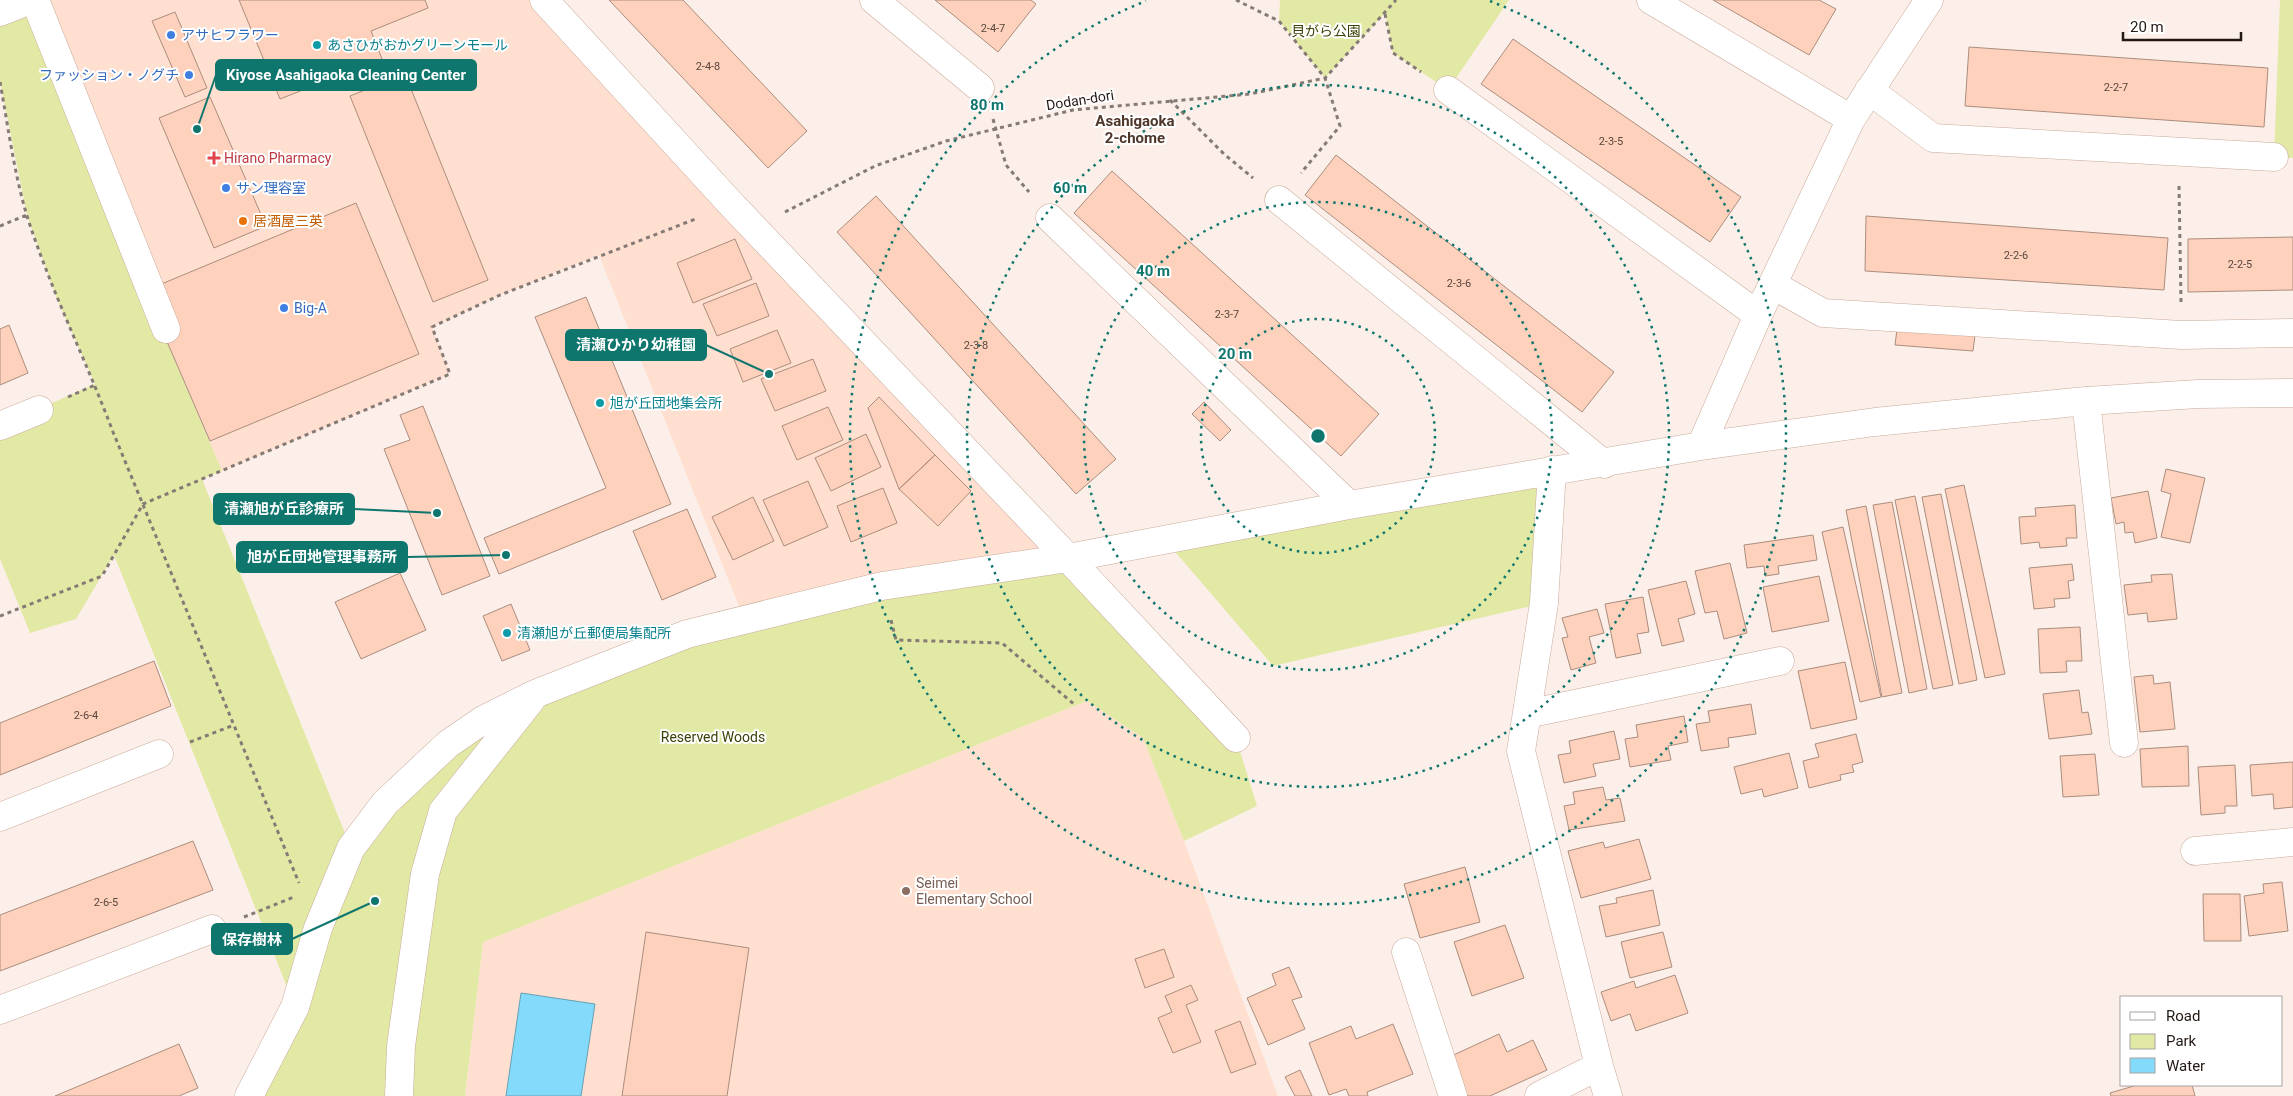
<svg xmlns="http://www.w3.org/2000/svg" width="2293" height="1096" font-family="Roboto,'Noto Sans JP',sans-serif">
  <rect width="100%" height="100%" fill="#fcefe9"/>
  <path fill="#ffdfcf" d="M35 0H544L1068 558 744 619 599 255 500 295 432 327 450 374 222 471 165 337Z
    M1087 701 1143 738 1184 841 1278 1096H465L483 942Z"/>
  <path fill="#e2e9a5" d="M29 0 165 337 222 471 202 479 351 848 448 744 687 634 1068 558 1236 738 1257 806 1184 841 1143 738 1087 701 483 942 465 1096H249L295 1007 114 555 76 619 30 633 0 559V426L95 384 57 299 27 215 0 82V12Z
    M1280 0H1509L1448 90 1393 53 1385 13 1325 78 1279 21Z
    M2280 0H2293V158L2274 157Z
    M1552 470 1544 603 1273 666 1165 540Z"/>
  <path fill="#83dafb" stroke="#66a0b5" d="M521 993 595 1004 581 1096H506Z"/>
  <path fill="#fdd1bc" stroke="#ab8d7e" d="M239 0H425L428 8 371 31 382 59 280 99Z
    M609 0H683L807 131 768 168Z
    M935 0H1031L1036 4 998 52Z
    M1713 0H1819L1836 9 1809 55Z
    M175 12 207 88 185 97 152 21Z
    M1513 39 1741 197 1710 242 1481 84Z
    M1969 47 2268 68 2264 127 1965 106Z
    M405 74 488 280 433 302 350 96Z
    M210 97 266 226 214 248 159 118Z
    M1336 155 1614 372 1582 412 1305 195Z
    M1112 171 1379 414 1341 456 1074 213Z
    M876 196 1116 459 1076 494 837 232Z
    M356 203 419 354 210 441 165 337 159 285Z
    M1866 216 2168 238 2164 290 1865 271Z
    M2293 237V290L2188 292V239Z
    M735 239 752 279 693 303 677 263Z
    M756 283 769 316 717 336 703 304Z
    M586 297 671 504 499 574 484 538 606 488 535 317Z
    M9 325 28 373 0 385V329Z
    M1897 329 1975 335 1973 351 1895 345Z
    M777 330 791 363 743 382 730 349Z
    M813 359 826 391 775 411 761 379Z
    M879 397 935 455 899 489 868 408Z
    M1204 402 1231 430 1220 441 1192 414Z
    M423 406 490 576 442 595 384 449 410 440 400 415Z
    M828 407 843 440 797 460 782 426Z
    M866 434 881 467 831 491 815 458Z
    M935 455 971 491 938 526 899 489Z
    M2166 469 2205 478 2190 543 2161 537 2171 494 2161 491Z
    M808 481 828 527 784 546 763 500Z
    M1964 485 2005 674 1985 678 1945 489Z
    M883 488 897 523 851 542 837 506Z
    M2148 491 2157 538 2135 543 2133 532 2125 533 2124 522 2116 524 2111 498Z
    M1941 494 1977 680 1959 684 1922 497Z
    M1915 496 1953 685 1933 689 1895 500Z
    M753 497 774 541 733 560 712 517Z
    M1892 502 1927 689 1909 693 1873 505Z
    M2075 505 2077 538H2066L2067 546 2040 548 2039 542 2021 544 2019 517 2036 516 2035 508Z
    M1866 506 1902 693 1882 697 1846 510Z
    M687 509 716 577 662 600 633 531Z
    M1843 527 1881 697 1860 702 1822 532Z
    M1813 535 1817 560 1778 566 1779 574 1765 576 1764 566 1747 568 1744 545Z
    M1730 563 1747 633 1724 639 1717 611 1705 613 1695 571Z
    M2072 564 2074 580 2068 581 2070 598 2054 599 2055 607 2034 609 2029 568Z
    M400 573 426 630 361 659 335 602Z
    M2172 574 2177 619 2148 622 2147 613 2128 615 2124 585 2152 582 2151 575Z
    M1819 576 1829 621 1772 632 1763 587Z
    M1686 581 1695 614 1678 619 1684 641 1662 646 1648 590Z
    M1643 597 1649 632 1637 634 1641 653 1616 658 1605 604Z
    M511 604 530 650 502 661 483 616Z
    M1597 609 1604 633 1589 637 1596 663 1571 670 1562 638 1568 637 1562 618Z
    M2080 627 2082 661H2066L2067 672 2040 673 2038 629Z
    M154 661 171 706 0 775V723Z
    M1845 662 1857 719 1811 729 1798 671Z
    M2153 675 2154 684 2170 682 2175 729 2140 732 2134 677Z
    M2079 690 2082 713 2088 712 2092 734 2049 739 2043 694Z
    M1751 704 1756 734 1728 738 1729 747 1701 751 1696 724 1710 722 1708 711Z
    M1684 716 1688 742 1668 746 1671 760 1630 767 1625 739 1638 737 1636 725Z
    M1614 731 1620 759 1593 764 1596 776 1564 783 1558 755 1571 753 1569 741Z
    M1856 734 1863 762 1852 765 1854 772 1840 775 1841 780 1809 788 1803 761 1819 757 1815 744Z
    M2188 746 2189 786 2142 787 2140 749Z
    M1789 753 1798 788 1764 797 1762 789 1741 794 1734 767Z
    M2095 754 2099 795 2063 797 2060 756Z
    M2293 762V807L2274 809 2273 794 2252 796 2250 765Z
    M2235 765 2237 806H2225V813L2201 815 2198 767Z
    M1603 787 1606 800 1620 798 1625 821 1569 830 1564 806 1575 804 1573 792Z
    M1639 839 1651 879 1581 898 1568 851 1603 842 1605 848Z
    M193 841 213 890 0 971V915Z
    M1465 867 1480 922 1420 938 1404 884Z
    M2282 882 2288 931 2249 936 2244 896 2264 893 2263 884Z
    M1653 890 1660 925 1606 937 1599 906 1617 903 1616 898Z
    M2203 894H2240L2241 941H2204Z
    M1505 925 1524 978 1472 996 1454 942Z
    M646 932 749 948 727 1096H622Z
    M1663 932 1672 967 1630 978 1621 942Z
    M1164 949 1174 977 1145 988 1135 959Z
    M1289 967 1302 997 1292 1000 1305 1029 1268 1045 1247 998 1276 985 1272 974Z
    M1675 975 1688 1013 1636 1031 1630 1014 1611 1021 1601 992 1634 981 1636 988Z
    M1191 985 1198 1000 1186 1005 1201 1042 1173 1053 1158 1018 1172 1012 1165 996Z
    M1240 1021 1256 1064 1231 1073 1215 1031Z
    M1393 1024 1413 1074 1367 1092 1368 1096H1349L1346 1089 1329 1095 1309 1043 1351 1026 1356 1039Z
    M1499 1034 1507 1052 1533 1040 1547 1070 1490 1096H1464L1447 1058Z
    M179 1044 198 1088 179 1096H55Z
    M1300 1070 1312 1096H1295L1285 1077Z
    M2137 1085H2192L2195 1096H2111L2110 1093Z"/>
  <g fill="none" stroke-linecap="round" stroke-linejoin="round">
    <g stroke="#c9aa9b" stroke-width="29">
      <path id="minor" d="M35 0 166 329
        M544 0 732 205 1068 558 1236 738
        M874 0 980 88
        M1651 0 1851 119
        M0 12 30 0
        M1448 90 1758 315
        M1869 90 1933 138 2274 157
        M1279 200 1604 464
        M1050 218 1349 505
        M1773 285 1823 313 2181 335 2293 333
        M2086 401 2124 743
        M0 426 39 410
        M1701 446 1758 315 1851 119 1929 0
        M1552 470 1544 603 1521 751 1599 1066 1608 1096
        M1527 714 1780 661
        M0 817 159 754
        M2195 851 2293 842
        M1406 952 1453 1096
        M0 1010 212 929
        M249 1096 295 1007 318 928 351 848 385 803 448 744 483 720 535 694 687 634 882 586 1068 558 1349 505 1701 446 1875 422 2086 401 2198 394 2293 393
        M399 1096 401 1046 425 874 443 811 531 700
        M1539 1096 1599 1066"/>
    </g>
    <path stroke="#867a75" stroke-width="3" stroke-dasharray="4 4" stroke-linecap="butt" d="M1236 0 1279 21 1325 78 1340 126 1301 173
      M1385 14 1393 53 1421 72
      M0 82C8 126 14 173 27 216 51 291 86 360 113 432L299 883
      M1170 100 1224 154 1253 178
      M993 119 1006 165 1029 192
      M2179 186 2181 302
      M785 212 875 166 946 141 1073 110 1250 94 1325 78 1396 0
      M0 226 27 215
      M68 397 95 385
      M0 616 102 576 143 504 450 374 432 327 500 295 698 218
      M891 620 896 640 1002 643 1075 705
      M190 742 234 725
      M244 917 294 897"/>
    <use href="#minor" stroke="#fff" stroke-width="28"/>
  </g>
  <g fill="none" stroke="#0f766e" stroke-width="2.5" stroke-dasharray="2.5 5">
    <circle cx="1318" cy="436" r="117"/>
    <circle cx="1318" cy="436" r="234"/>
    <circle cx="1318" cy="436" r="351"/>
    <path d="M1490 1A468 468 0 1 1 1146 1"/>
  </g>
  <g fill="#3f7fe0" stroke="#fff" stroke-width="2">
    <circle cx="171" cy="35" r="5"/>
    <circle cx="189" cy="75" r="5"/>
    <circle cx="226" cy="188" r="5"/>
    <circle cx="284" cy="308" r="5"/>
  </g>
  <g fill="#0f9aa8" stroke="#fff" stroke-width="2">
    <circle cx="317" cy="45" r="5"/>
    <circle cx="600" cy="403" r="5"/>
    <circle cx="507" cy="633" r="5"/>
  </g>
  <path fill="#e0444e" stroke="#fff" stroke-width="2" d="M211.5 150.5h5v5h5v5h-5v5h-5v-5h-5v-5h5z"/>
  <circle fill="#e8710a" stroke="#fff" stroke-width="2" cx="243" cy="221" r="5"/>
  <circle fill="#8d6e63" stroke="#fff" stroke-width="2" cx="906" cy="891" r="5"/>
  <g text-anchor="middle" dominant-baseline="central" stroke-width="4" stroke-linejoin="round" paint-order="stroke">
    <g font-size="11" fill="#5a463d">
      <text x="993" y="28">2-4-7</text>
      <text x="708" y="66">2-4-8</text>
      <text x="2116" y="87">2-2-7</text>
      <text x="1611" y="141">2-3-5</text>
      <text x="2016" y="255">2-2-6</text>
      <text x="2240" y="264">2-2-5</text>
      <text x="1459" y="283">2-3-6</text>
      <text x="1227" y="314">2-3-7</text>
      <text x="976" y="345">2-3-8</text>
      <text x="86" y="715">2-6-4</text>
      <text x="106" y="902">2-6-5</text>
    </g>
    <g font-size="14" fill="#3d4006" stroke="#fff">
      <text x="1326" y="31">貝がら公園</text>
      <text x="713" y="737">Reserved Woods</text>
    </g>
    <g font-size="14" fill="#366cbe" stroke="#fff" text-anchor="start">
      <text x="181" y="35">アサヒフラワー</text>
      <text x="179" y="75" text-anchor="end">ファッション・ノグチ</text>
      <text x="236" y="188">サン理容室</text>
      <text x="294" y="308">Big-A</text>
    </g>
    <g font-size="14" fill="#0d838f" stroke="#fff" text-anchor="start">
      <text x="327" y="45">あさひがおかグリーンモール</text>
      <text x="610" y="403">旭が丘団地集会所</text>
      <text x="517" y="633">清瀬旭が丘郵便局集配所</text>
    </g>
    <g font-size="14" fill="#231813" stroke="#fff">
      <text transform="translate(1080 100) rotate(-9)">Dodan-dori</text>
    </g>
    <g font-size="14" fill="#be3a42" stroke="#fff" text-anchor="start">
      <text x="224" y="158">Hirano Pharmacy</text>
    </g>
    <g font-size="14" fill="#c56008" stroke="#fff" text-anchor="start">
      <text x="253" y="221">居酒屋三英</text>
    </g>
    <g font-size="14" fill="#785e54" stroke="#fff" text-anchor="start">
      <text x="916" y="883">Seimei<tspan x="916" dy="16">Elementary School</tspan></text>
    </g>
    <g font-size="15" font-weight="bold" fill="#4f362a" stroke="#fff">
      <text x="1135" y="121">Asahigaoka<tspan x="1135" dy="17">2-chome</tspan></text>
    </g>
  </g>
  <circle cx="1318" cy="436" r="8" fill="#0f766e" stroke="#fff" stroke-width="2.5"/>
  <g font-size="15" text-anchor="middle" font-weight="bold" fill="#0f766e" stroke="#fff" stroke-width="4" stroke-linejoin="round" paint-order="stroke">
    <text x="987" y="110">80 m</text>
    <text x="1070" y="193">60 m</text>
    <text x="1153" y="276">40 m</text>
    <text x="1235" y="359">20 m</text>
  </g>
  <path fill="none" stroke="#0f766e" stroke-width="2" d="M197 129L216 75M769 374L706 345M437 513L354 509M506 555L407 557M375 901L292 939"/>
  <g fill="#0f766e" stroke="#fff" stroke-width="2">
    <circle cx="197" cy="129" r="5"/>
    <circle cx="769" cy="374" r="5"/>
    <circle cx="437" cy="513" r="5"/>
    <circle cx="506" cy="555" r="5"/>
    <circle cx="375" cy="901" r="5"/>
  </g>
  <g fill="#0f766e" stroke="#0f766e" stroke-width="2">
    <rect x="216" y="60" width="260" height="30" rx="5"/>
    <rect x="566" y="330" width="140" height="30" rx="5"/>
    <rect x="214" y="494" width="140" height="30" rx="5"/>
    <rect x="237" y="542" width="170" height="30" rx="5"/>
    <rect x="212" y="924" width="80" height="30" rx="5"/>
  </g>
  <g font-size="15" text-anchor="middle" font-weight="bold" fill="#fff">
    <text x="346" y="80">Kiyose Asahigaoka Cleaning Center</text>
    <text x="636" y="350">清瀬ひかり幼稚園</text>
    <text x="284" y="514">清瀬旭が丘診療所</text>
    <text x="322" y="562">旭が丘団地管理事務所</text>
    <text x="252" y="945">保存樹林</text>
  </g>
  <rect x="2120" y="996" width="162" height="90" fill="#ffffff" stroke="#a7a3a1"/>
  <rect x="2130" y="1012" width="25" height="8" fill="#ffffff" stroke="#a7a3a1"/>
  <text x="2166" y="1021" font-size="15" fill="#231813">Road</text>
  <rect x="2130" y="1034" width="25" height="15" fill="#e2e9a5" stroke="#a7a3a1"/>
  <text x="2166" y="1046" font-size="15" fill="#231813">Park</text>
  <rect x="2130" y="1058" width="25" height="15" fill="#83dafb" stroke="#a7a3a1"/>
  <text x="2166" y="1071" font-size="15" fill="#231813">Water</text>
  <path d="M2123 32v8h118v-8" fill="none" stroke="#231813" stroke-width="2.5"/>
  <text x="2130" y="32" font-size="15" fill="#231813" stroke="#ffffff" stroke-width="4" paint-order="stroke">20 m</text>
</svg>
